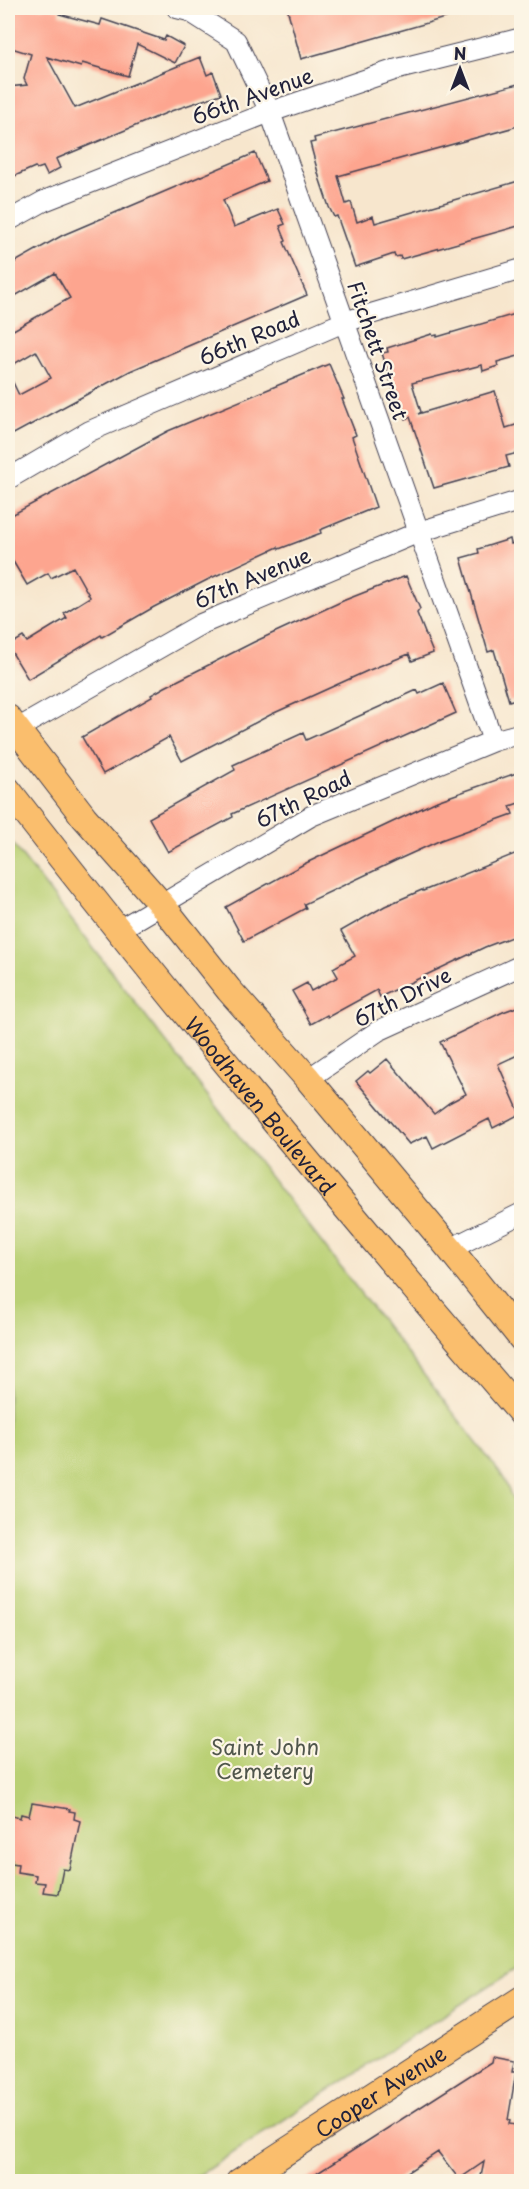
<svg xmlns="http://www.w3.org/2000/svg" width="529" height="2189" font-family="'Playpen Sans',sans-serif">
  <rect width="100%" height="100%" fill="#fcf5e5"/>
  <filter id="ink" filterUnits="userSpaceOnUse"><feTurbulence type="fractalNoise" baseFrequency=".0167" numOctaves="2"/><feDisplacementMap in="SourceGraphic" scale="12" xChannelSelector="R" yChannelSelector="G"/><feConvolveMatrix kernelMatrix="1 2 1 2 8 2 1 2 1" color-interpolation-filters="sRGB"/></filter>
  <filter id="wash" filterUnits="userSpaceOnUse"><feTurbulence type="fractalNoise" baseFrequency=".008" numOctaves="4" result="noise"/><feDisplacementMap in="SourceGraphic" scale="24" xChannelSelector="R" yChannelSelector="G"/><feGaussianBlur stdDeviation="1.35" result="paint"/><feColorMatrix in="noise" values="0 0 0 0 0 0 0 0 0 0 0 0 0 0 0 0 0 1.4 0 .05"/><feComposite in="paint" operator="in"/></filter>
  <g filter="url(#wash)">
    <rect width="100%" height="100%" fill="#f7e6cd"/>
    <path fill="#bad075" stroke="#6e7958" stroke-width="1.5" d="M8 838 503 1477 521 1519V1965L190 2181H8Z"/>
    <g id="blocks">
      <path fill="#fda58f" d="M8 8H51L60 10 59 14 100 25 102 19 164 40 166 36 184 46 175 63 137 44 128 76 82 63 81 67 47 57 75 108 200 57 207 75 213 72 221 94 171 111 56 159 60 168 47 175 43 167 37 169 35 167 8 179V87L27 85 24 79 31 54 8 47Z
        M287 8H466V12L301 59Z
        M522 83V125L338 176 346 204 351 202 357 222 373 216 375 223 522 180V225L401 259 400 256 395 257 394 254 355 267 337 216 334 217 329 207 320 180 310 143 315 142 314 138Z
        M255 153 267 181 223 200 234 227 278 209 285 224 280 226 286 241 284 242 307 295 130 371 8 437V372L19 395 51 378 36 351 14 364 8 352V333L70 298 55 273 8 300V266L63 235Z
        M522 312V355L497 362 498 366 483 371 482 365 412 383 421 412 418 414 495 391 506 428 522 423V452L506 456 509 467 434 488 410 417 406 419 396 388 393 389 382 353 388 352 387 348 432 334 433 336 437 335V337Z
        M329 364 344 399H342L356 435 352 437 376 507 320 530 321 533 279 549 278 547 209 579 154 607 102 637 101 635 28 679 8 646 23 637 27 642 53 626 67 618 64 613 90 597 73 567 51 578 48 573 27 585 14 563 8 555V517L168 431Z
        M510 539 511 544 522 541V697L509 701 494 650 488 652 461 558 479 553 478 549Z
        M406 576 420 609 417 613 433 653 412 661 409 654 367 671 272 714 182 761 169 737 103 774 82 737 152 697 151 695 165 687 254 642 345 600Z
        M443 683 456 713 232 814 233 817 168 852 149 818 235 770 233 765 303 733 306 740 417 690 419 694Z
        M522 771V802L510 806 513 814 441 840 397 860 304 904 306 908 244 941 226 907 304 864 437 801Z
        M522 851V933L485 947 380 997 377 990 328 1017 327 1015 311 1024 292 991 307 983 311 991 338 977 333 968 355 956 341 931 385 906 422 890 423 891Z
        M522 1005V1053L498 1064 520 1114 493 1128 489 1119 433 1148 427 1136 409 1144 356 1081 368 1071 370 1073 387 1059 434 1114 449 1103 466 1094 440 1042 503 1012Z
        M32 1803 70 1809 69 1811 75 1812 74 1819 80 1821 70 1870 63 1869 58 1894 43 1892 45 1883 35 1882 36 1875 17 1872 18 1864 11 1863 12 1860 8 1859V1815L20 1818 21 1814 29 1816Z
        M492 2057 514 2061 512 2072H516L508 2120 510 2121 509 2124 522 2126V2181H480L484 2162 459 2179 438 2152 394 2181H305L491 2062Z"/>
    </g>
  </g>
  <g filter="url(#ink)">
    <use href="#blocks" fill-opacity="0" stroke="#423f51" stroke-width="1.5"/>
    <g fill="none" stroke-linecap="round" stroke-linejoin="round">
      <g stroke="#423f51" stroke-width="22">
        <path id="minor" d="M177 8 189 11 236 41 270 112 493 741
          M8 221 44 201 270 112 394 70 522 38
          M8 479 90 431 344 322 522 269
          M17 729 201 624 419 532 522 500
          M117 931 311 816 493 741 522 733
          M308 1079 378 1031 522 965
          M450 1249 522 1213"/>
      </g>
      <g stroke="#423f51" stroke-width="28">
        <g id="major">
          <path d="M8 718 84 817 161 904 229 990 308 1079 450 1249 522 1339"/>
          <path id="s1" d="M8 790C173 1003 346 1210 522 1414"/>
          <path id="s2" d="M239 2182 522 1999"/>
        </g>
      </g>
      <use href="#minor" stroke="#fff" stroke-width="20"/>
      <use href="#major" stroke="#fabe6d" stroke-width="26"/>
    </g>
  </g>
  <g text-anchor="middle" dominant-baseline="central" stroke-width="4.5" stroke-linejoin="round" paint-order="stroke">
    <g font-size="21" fill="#22223b" stroke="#fcf5e5">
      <text transform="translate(252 95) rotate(-20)">66th Avenue</text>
      <text transform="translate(249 337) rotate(-23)">66th Road</text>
      <text transform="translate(379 350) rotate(71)">Fitchett Street</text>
      <text transform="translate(252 577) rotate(-23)">67th Avenue</text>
      <text transform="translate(303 798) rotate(-26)">67th Road</text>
      <text transform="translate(402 996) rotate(-27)">67th Drive</text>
      <text stroke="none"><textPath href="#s1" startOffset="404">Woodhaven Boulevard</textPath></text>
      <text stroke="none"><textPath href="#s2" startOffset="168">Cooper Avenue</textPath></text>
    </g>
    <g font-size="21" fill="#50564c" stroke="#fcf5e5">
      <text x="265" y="1746">Saint John<tspan x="265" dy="24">Cemetery</tspan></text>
    </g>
  </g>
  <rect width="529" height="2189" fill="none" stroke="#fcf5e5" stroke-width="30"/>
  <g transform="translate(460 69)" stroke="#fcf5e5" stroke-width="4.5" paint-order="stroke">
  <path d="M0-4.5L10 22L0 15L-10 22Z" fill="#22223b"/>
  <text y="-9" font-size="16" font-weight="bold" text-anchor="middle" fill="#22223b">N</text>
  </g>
</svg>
